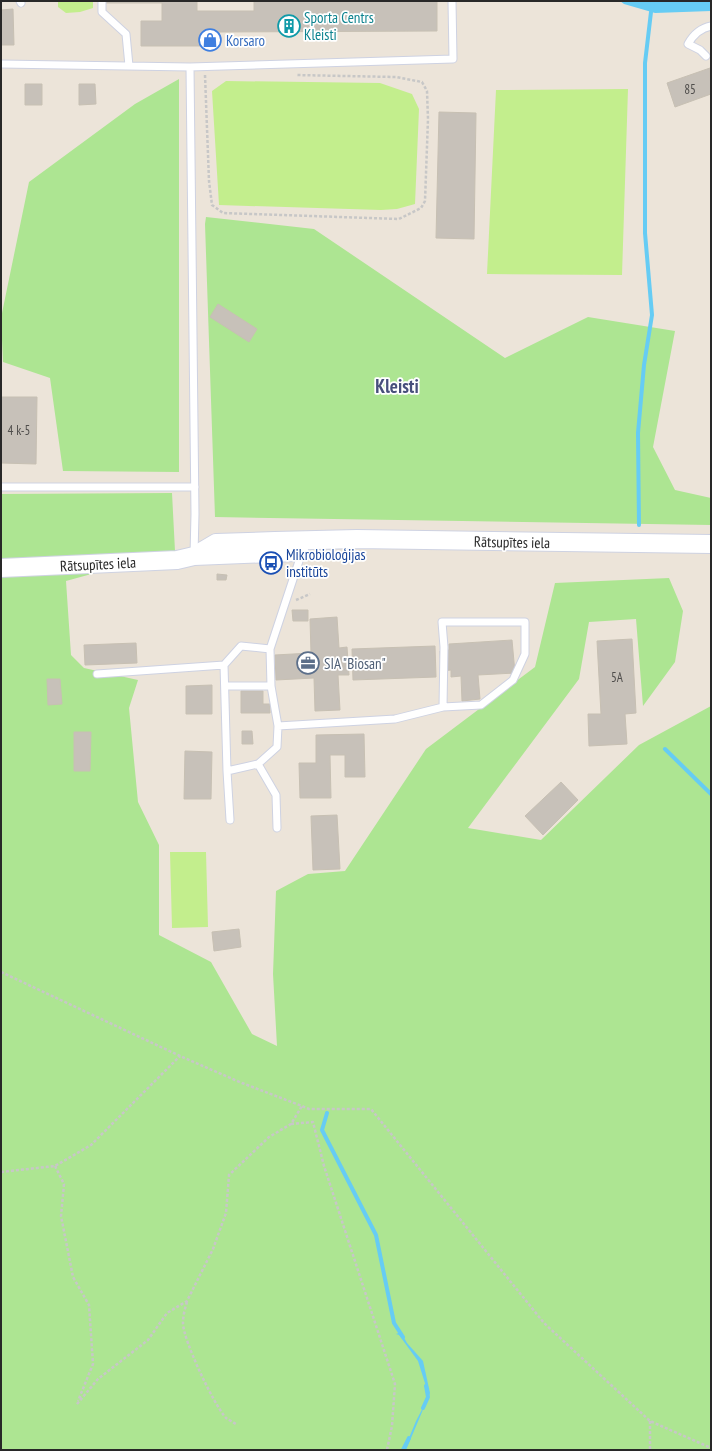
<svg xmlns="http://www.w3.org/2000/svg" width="712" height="1451" font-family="'PT Sans Narrow',sans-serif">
  <rect width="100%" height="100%" fill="#ece4d9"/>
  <path fill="#ade592" d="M179 79V472L63 471 50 378 3 362 1 318 29 182 135 104Z
    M206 217 314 229 505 358 588 317 675 331 653 447 675 490 711 498V525L215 517 205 224Z
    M172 493 175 551 66 581 71 655 84 668 138 680 129 708 138 802 159 845V935L211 962 252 1034 277 1046 273 974 276 891 308 874 345 871 426 749 535 667 555 583 669 578 683 611 675 662 643 706 636 619 589 622 579 679 468 828 541 840 639 745 711 706V1450H1V494Z"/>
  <path fill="#c3ee8d" d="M58 1H93V8L80 12 66 13 58 7Z
    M226 81 380 83 412 94 419 109 415 204 397 209 381 210 219 205 212 91Z
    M628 89 622 275 487 274 496 90Z
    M170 852H206L208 927 172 928Z"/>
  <path fill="#66ccf4" d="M620 1H711V11L655 13 624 4Z
    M401 1332 407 1343 423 1361 430 1393 406 1450H404L416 1421 429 1396 418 1361 399 1335 396 1334Z"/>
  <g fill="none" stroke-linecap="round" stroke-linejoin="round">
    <path stroke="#66ccf4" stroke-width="4" d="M639 525 638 433 644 365 652 315 645 233V63L651 12 653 1
      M665 749 711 794
      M327 1113 322 1130 376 1235 394 1323 403 1337
      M423 1408 428 1397 426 1386
      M403 1450 409 1438"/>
  </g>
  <path fill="#c7c1b9" stroke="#c7c0b3" d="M106 1H197V11H254V1H437V31L219 32V46H141V21H162V3H106Z
    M13 9 14 45H1V10Z
    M710 68 711 94 675 107 667 83Z
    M25 84H42V105H25Z
    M79 84H95L96 104 79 105Z
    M439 112 476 113 474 239 436 238Z
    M218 304 257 329 249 342 210 317Z
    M1 397H37L36 464 1 463Z
    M217 574 227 575 226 580H217Z
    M292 610H308V621H293Z
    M337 617 339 648 347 647 349 675H338L340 710 315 711 314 678 276 680 275 655 311 653 310 619Z
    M632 639 636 713 625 714 627 744 589 746 588 714H601L597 641Z
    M512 640 515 673 478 675 480 699 462 701 461 676 451 677V670L441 671 440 651 449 650V644Z
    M136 643 137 663 85 665 84 645Z
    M435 646 436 677 353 680 352 649Z
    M47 679H60L62 704 48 705Z
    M212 685V714H186V686Z
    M241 691H263V704H270V713H241Z
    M242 731H252L253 744H242Z
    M74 732H91L90 771H74Z
    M364 734 365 777H345V755H330L331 798H300L299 763H316V735Z
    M185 751 212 752 211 799H184Z
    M561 782 578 800 543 835 525 816Z
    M337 815 340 869 313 870 311 816Z
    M239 929 241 947 214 951 212 932Z"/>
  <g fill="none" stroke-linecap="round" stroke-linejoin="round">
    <g stroke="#ced2e2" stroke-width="9">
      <path id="service" d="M20 1 21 3
        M102 1V12L126 34 129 66
        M706 56 700 50 688 44C693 35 701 28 711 26
        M1 64 190 67 453 59 452 1
        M190 67 195 514 194 555
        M1 487H195
        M304 552 300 558 270 649 271 686 278 726 395 719 443 707
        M442 622H525V654L513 680 481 705 443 707 444 647Z
        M97 674 224 665
        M225 686H271
        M227 771 258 764
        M230 820 227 771 224 665 241 646 270 649
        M277 828 276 795 258 764 277 747 278 726"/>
    </g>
    <g stroke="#ced2e2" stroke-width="20">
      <path id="tertiary" d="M194 556 216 543 275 541 357 539 711 544
        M1 568 177 560 194 556 296 552 299 550"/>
    </g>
    <path stroke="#c7c7c7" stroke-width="2.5" stroke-dasharray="3 2" stroke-linecap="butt" d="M205 75 209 181 212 205 223 213 399 219 421 208 425 201 428 119 427 91 422 82 396 77 296 75
      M296 600 310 594
      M1 972 180 1056 242 1083 302 1106 309 1109H371L544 1323 650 1421 711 1448
      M291 1124 313 1122 324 1166 395 1384 392 1426 387 1450
      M55 1166 64 1184 61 1216 73 1277 89 1305 93 1364 78 1401
      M1 1172 55 1166 91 1145 180 1056
      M187 1302C185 1308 183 1316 183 1323 183 1340 214 1405 226 1418 229 1420 233 1422 237 1425
      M77 1404 98 1379 148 1340 167 1313 187 1301 213 1249 226 1213 229 1175 269 1137 291 1124 302 1106
      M650 1421V1450"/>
    <use href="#service" stroke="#fff" stroke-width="7"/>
    <use href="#tertiary" stroke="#fff" stroke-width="18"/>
  </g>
  <defs>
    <g id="building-ring" transform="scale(1.15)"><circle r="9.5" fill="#fff" stroke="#0f9aa8" stroke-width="1.5"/><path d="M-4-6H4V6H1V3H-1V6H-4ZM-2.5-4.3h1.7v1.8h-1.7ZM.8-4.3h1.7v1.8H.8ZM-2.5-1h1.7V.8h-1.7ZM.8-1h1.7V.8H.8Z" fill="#0f9aa8"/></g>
    <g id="shop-ring" transform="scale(1.15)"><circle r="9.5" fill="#fff" stroke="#3f7fe0" stroke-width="1.5"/><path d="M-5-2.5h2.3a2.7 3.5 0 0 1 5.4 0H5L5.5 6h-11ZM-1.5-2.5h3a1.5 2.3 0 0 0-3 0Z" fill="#3f7fe0"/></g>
    <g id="bus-ring" transform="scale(1.15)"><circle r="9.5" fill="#fff" stroke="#1a4fb4" stroke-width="1.5"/><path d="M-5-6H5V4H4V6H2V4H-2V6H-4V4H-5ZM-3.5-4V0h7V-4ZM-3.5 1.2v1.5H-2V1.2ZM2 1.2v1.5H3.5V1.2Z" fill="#1a4fb4"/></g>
    <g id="office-ring" transform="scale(1.15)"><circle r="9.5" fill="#fff" stroke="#5c6f8a" stroke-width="1.5"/><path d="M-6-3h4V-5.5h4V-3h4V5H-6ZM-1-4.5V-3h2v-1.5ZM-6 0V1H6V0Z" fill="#5c6f8a"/></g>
  </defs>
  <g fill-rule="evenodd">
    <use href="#building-ring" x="289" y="26"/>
    <use href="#shop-ring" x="210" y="40"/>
    <use href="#bus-ring" x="271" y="563"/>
    <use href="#office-ring" x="308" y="663"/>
  </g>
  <g text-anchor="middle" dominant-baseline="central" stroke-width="3.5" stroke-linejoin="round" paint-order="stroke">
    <g font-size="13" fill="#504e4c">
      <text x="690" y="89">85</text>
      <text x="19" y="430">4 k-5</text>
      <text x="617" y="677">5A</text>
    </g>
    <g font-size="15" fill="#0d838f" stroke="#fff" text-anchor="start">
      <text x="304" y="17">Sporta Centrs<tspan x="304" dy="17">Kleisti</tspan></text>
    </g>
    <g font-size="15" fill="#366cbe" stroke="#fff" text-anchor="start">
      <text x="226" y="40">Korsaro</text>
    </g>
    <g font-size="15" fill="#282828" stroke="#fff">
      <text transform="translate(512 542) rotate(1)">Rātsupītes iela</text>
      <text transform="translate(98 564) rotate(-3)">Rātsupītes iela</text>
    </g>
    <g font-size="15" fill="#164399" stroke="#fff" text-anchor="start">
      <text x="286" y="554">Mikrobioloģijas<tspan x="286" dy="17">institūts</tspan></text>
    </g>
    <g font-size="15" fill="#4e5e75" stroke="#fff" text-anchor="start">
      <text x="324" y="663">SIA "Biosan"</text>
    </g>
    <g font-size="19" font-weight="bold" fill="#474f7b" stroke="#fff">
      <text x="397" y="386">Kleisti</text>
    </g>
  </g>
  <rect width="712" height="1451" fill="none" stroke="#282828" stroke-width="4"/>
</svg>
